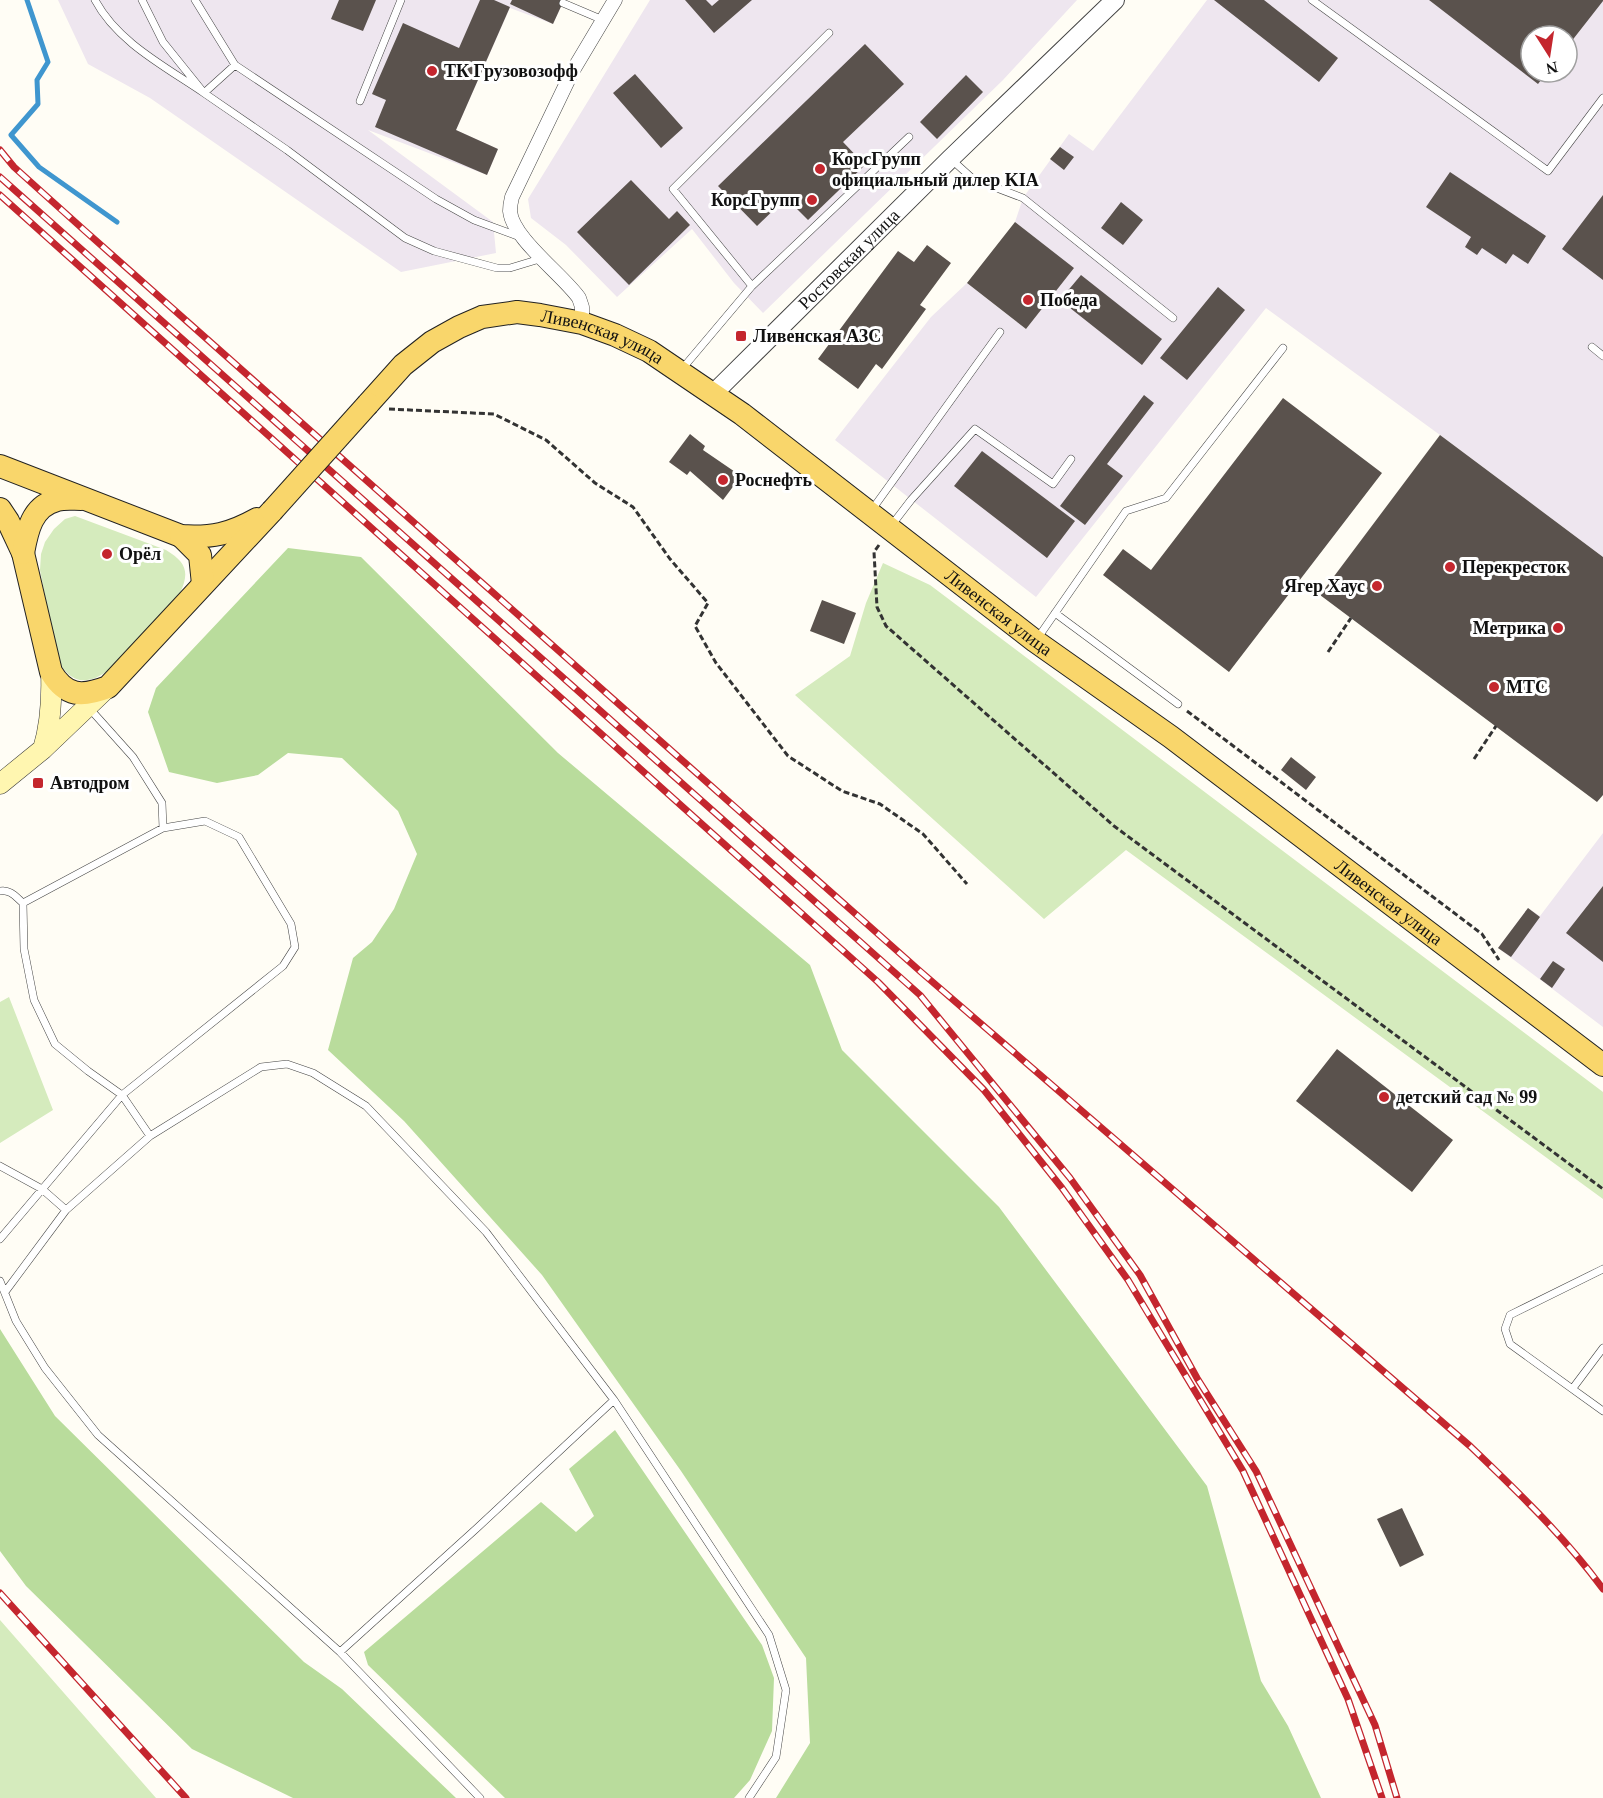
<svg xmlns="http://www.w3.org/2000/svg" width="1603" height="1798" font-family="'Times New Roman',serif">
  <rect width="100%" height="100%" fill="#fffdf5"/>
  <path fill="#eee6ef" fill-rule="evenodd" d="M58 0H564L553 24 510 8 456 130 498 149 487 175 368 130 493 222 496 253 401 272 150 98 88 64Z
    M650 0H1077L1003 80 763 313 734 283 692 229 617 297 566 245 531 218 528 199Z
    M1207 0H1603V557L1440 435 1266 308 1036 597 835 440 931 317 967 283 1026 329 1073 268 1015 222 1023 198 1069 134 1093 151ZM1531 36H1567V72H1531Z
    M1603 833V1027L1498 948 1528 908 1540 916Z"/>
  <path fill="#d5ebbd" d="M75 516 166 550C186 562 190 572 180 593L110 669C88 686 70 685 57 658L40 570 41 554 45 542 54 529 65 519Z
    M883 563 930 585 1603 1092V1199L1126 850 1044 919 795 695 850 656 866 603Z
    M9 997 53 1110 0 1143V1002Z
    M0 1620 156 1798H0Z"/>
  <path fill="#b9dc9c" d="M288 548 361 557 558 753 810 965 842 1050 999 1207 1207 1486 1261 1681 1288 1726 1321 1798H776L810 1743 806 1658 681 1471 542 1275 404 1121 328 1050 353 958 372 942 394 909 417 854 398 811 342 758 288 753 258 775 217 783 169 772 148 712 156 688Z
    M0 1329 55 1416 304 1662 342 1689 456 1798H293L192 1749 26 1586 0 1551Z
    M615 1430 762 1645 774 1678 772 1731 750 1780 734 1798H505L368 1665 364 1652 541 1502 576 1532 594 1516 569 1469Z"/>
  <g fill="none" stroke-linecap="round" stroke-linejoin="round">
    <path stroke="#3f96cf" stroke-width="5" d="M27 0 48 62 37 80 38 104 11 135 39 167 117 222"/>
  </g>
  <path fill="#5a524d" d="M339 0H376L363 31 331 19Z
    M480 0H494L510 7 456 130 498 149 487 175 375 127 386 100 372 94 403 23 459 48Z
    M512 0H564L553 24 510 4Z
    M685 0H706L712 6 719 0H752L714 33Z
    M1214 0H1264L1338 58 1319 82Z
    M1429 0H1603V1L1567 47V36H1531V72H1547L1538 84Z
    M865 44 904 84 843 142 865 165 808 220 786 198 757 226 718 186Z
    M635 74 683 128 661 148 613 93Z
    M966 75 983 92 937 139 920 122Z
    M1060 147 1074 157 1064 170 1050 159Z
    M1450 172 1546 236 1528 264 1513 254 1506 264 1482 248 1477 255 1465 247 1471 237 1426 207Z
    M631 180 669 219 677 211 690 225 629 285 577 232Z
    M1603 195V280L1562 249Z
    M1121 202 1143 220 1123 245 1101 228Z
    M1015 222 1074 268 1026 329 967 283Z
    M927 245 951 263 920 305 926 309 882 369 876 364 858 389 818 359 898 251 914 262Z
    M1081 275 1162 339 1142 365 1060 300Z
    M1218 287 1245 310 1187 380 1160 358Z
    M1144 395 1154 403 1107 464 1123 476 1085 525 1060 506Z
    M1283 398 1382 473 1229 672 1103 575 1123 549 1151 570Z
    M690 434 705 446 703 450 741 476 723 500 690 471 687 475 669 462Z
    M1440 435 1603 557V795L1597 802 1320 595Z
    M982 451 1075 521 1047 558 954 486Z
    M822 600 856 613 844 644 810 631Z
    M1291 757 1316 777 1306 790 1281 770Z
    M1603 886V962L1566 933Z
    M1528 908 1540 917 1511 957 1498 948Z
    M1553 961 1565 969 1552 988 1540 979Z
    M1337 1049 1453 1140 1412 1192 1296 1101Z
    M1402 1508 1424 1555 1400 1567 1377 1519Z"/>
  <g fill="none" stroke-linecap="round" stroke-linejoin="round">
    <g stroke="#444" stroke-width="8">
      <path id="service" d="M95 0C117 42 166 67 204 93L235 65
        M142 0 163 42 204 93 287 150 405 238 434 251 497 268H510L543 258
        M195 0 235 65 436 199 474 220 520 237
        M1312 0 1548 171 1603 98
        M563 3 603 20
        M360 101 401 0
        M952 160 973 179 1023 198 1173 318
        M752 286 909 137
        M1592 347 1603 356
        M682 369 752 286 673 189 829 33
        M871 511 1000 332
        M891 526 911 500 975 429 1053 484 1071 459
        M1055 613 1178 704
        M1037 639 1126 511 1166 498 1283 348
        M90 709 133 757 162 803 163 828
        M0 891C10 889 16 897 23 903
        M0 1166 42 1189 66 1210
        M0 1239 122 1095 283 966 295 947 291 924 239 837 205 821 163 828 23 903 24 949 34 1000 55 1044 88 1071 122 1095 150 1136 261 1067 287 1064 313 1073 366 1106 486 1232 614 1400 769 1635 786 1690 776 1757 749 1798
        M1603 1269 1510 1315 1505 1329 1510 1344 1603 1411
        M0 1281 16 1321 45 1368 98 1435 340 1652 480 1798
        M5 1292 66 1210 150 1136
        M1573 1388 1603 1348
        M340 1652 477 1528 614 1400"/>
    </g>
    <g stroke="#444" stroke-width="15">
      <path id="minor" d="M582 323V307L579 298C563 275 512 238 510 211 510 206 511 201 512 197L572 72 615 0"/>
    </g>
    <g stroke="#444" stroke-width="20">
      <g id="tertiary">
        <path id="s1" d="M714 393 950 159 1115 0"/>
      </g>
    </g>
    <g stroke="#333" stroke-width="21">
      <path id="secondary" d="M43 749C51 723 52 699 51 672
        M0 784 43 749 108 687"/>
    </g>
    <g stroke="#222" stroke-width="24">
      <g id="primary">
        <path id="s2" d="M368 404 403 365 432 342 459 327 482 317 517 312 540 315 582 323 615 335 649 351 742 414 1035 641 1171 737 1603 1065"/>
        <path d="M0 466 181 536C212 538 230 534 257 519"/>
        <path d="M0 509 8 521 23 553 51 672C66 697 82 697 108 687L272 511"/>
        <path d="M181 536 200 555 203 584"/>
        <path d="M23 553C27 531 32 506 57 500 64 498 73 499 81 499"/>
      </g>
    </g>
    <path stroke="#333" stroke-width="3" stroke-dasharray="6 3" stroke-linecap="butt" d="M389 409 494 414 546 440 595 483 633 507 670 559 708 603 695 626 716 663 788 756 842 791 880 804 923 834 967 884
      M879 545 874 552 877 607 886 626 1114 826 1603 1189
      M1328 652 1351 618
      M1187 711 1482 934 1499 960
      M1474 759 1496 726"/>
    <use href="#service" stroke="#fff" stroke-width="7"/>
    <use href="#minor" stroke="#fff" stroke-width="14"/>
    <use href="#tertiary" stroke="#fff" stroke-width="18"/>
    <use href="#secondary" stroke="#fff6b0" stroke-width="20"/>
    <use href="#primary" stroke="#f9d66b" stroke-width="22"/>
    <g stroke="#c4262e" stroke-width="7">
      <path id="rail" d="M0 150 14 167 84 230 921 972 1470 1446C1517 1491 1564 1536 1603 1589
        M0 177 920 995 1070 1178 1140 1275 1197 1378 1256 1471 1375 1725 1397 1798
        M0 195 878 982 984 1090 1062 1188 1128 1280 1243 1471 1348 1699 1382 1798
        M0 1593 186 1798"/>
    </g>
    <use href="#rail" stroke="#fff" stroke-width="4.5" stroke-dasharray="14" stroke-linecap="butt"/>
    <g stroke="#222" stroke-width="24" stroke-linecap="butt">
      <path id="primary-bridge" d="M272 511 368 404"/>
    </g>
    <use href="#primary-bridge" stroke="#f9d66b" stroke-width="22"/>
  </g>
  <g fill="#c4262e" stroke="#fff" stroke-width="2">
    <circle cx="432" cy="71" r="6"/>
    <circle cx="820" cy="169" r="6"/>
    <circle cx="812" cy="200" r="6"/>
    <circle cx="1028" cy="300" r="6"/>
    <rect x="735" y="330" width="12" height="12" rx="3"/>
    <circle cx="723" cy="480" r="6"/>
    <circle cx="107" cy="554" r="6"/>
    <circle cx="1450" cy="567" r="6"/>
    <circle cx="1377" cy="586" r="6"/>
    <circle cx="1558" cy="628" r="6"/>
    <circle cx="1494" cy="687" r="6"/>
    <rect x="32" y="777" width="12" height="12" rx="3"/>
    <circle cx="1384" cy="1097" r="6"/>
  </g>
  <g text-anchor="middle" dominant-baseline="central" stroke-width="6" stroke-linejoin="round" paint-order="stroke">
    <g font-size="18" font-weight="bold" fill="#111" stroke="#fff" text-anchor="start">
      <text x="444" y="71">ТК Грузовозофф</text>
      <text x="832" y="159">КорсГрупп<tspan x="832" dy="21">официальный дилер KIA</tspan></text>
      <text x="800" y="200" text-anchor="end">КорсГрупп</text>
      <text x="1040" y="300">Победа</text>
      <text x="753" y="336">Ливенская АЗС</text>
      <text x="735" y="480">Роснефть</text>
      <text x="119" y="554">Орёл</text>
      <text x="1462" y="567">Перекресток</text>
      <text x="1365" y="586" text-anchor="end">Ягер Хаус</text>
      <text x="1546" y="628" text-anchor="end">Метрика</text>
      <text x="1506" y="687">МТС</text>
      <text x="50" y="783">Автодром</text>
      <text x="1396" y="1097">детский сад № 99</text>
    </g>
    <g font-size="18" fill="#111" stroke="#fff">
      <text stroke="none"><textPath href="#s1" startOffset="190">Ростовская улица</textPath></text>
      <text stroke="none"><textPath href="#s2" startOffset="270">Ливенская улица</textPath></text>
      <text stroke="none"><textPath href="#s2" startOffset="756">Ливенская улица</textPath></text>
      <text stroke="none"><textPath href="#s2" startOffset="1242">Ливенская улица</textPath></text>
    </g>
  </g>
  <g transform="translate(1549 54) rotate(168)"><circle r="28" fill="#ffffff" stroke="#a0a0a0" stroke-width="1.5"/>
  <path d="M0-4.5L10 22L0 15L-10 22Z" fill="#c4262e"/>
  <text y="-9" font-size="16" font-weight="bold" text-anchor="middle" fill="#111111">N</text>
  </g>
</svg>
